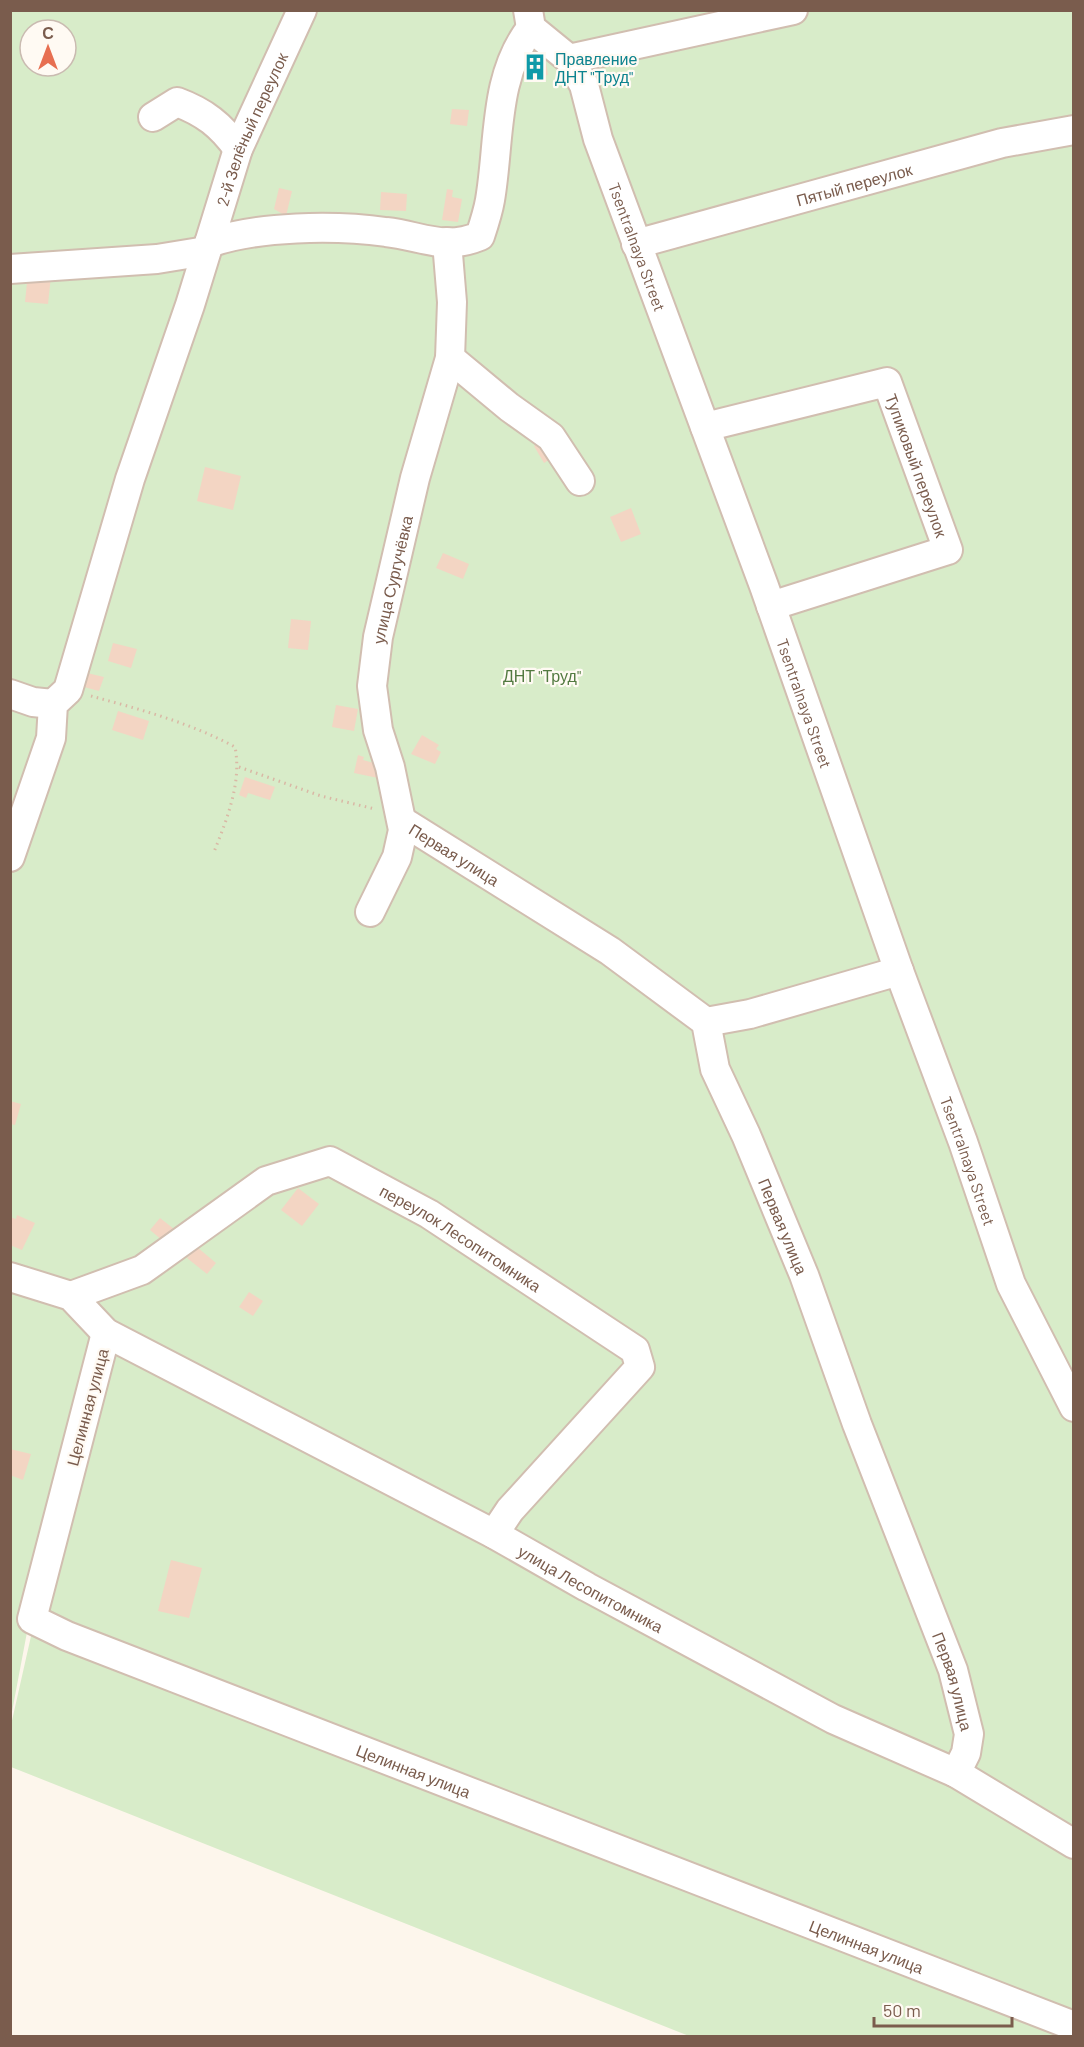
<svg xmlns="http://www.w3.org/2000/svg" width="1084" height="2047" font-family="Barlow,sans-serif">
  <rect width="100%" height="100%" fill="#fdf6ec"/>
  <path fill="#d8ecc9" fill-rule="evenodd" d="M11 11H1073V2036H689L11 1767V1725L100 1330 31 1611 11 1717ZM30 30H66V66H30Z"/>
  <path fill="#f3d5c3" d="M545 56 548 75 525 78 523 60Z
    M452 109 469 110 467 126 450 124Z
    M279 188 292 191 286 216 274 209Z
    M447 189 453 190 452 197 462 199 458 222 442 220Z
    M381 192 407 194 406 211 380 210Z
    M28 273 51 276 48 304 25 302Z
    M546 438 557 455 544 463 534 446Z
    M205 467 241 476 233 510 197 501Z
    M631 508 641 534 621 542 610 517Z
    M443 553 469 564 463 579 436 568Z
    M291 619 311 621 308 650 288 648Z
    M113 643 137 649 131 668 108 661Z
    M87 673 104 677 99 691 84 687Z
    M336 705 358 709 354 731 332 727Z
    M118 711 149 721 143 740 112 730Z
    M422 735 439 745 436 749 441 752 435 764 411 754Z
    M358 755 364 757 363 760 381 765 378 778 354 773Z
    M245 777 275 787 270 800 248 793 246 798 239 795Z
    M10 1101 21 1104 15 1125 10 1124Z
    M298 1188 319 1204 302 1226 281 1210Z
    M17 1215 35 1223 22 1250 10 1245V1217L16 1219Z
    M160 1218 174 1229 163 1241 150 1230Z
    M197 1247 216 1263 207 1274 187 1258Z
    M249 1292 263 1301 253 1316 239 1307Z
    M10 1449 31 1454 23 1480 10 1475Z
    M171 1560 202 1568 189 1618 158 1611Z"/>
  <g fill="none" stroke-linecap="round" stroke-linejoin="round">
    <g stroke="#d1beb0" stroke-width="32">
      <g id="minor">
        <path id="s1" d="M528 10 531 28 569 59 584 85 598 139 764 586 899 971 963 1142 1011 1284 1074 1407"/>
        <path d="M569 59 793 10"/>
        <path d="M153 117 177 102C204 112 221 125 238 149"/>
        <path d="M209 243C258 226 334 225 386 232 422 236 443 251 480 236 484 224 488 212 490 200 500 142 493 77 531 28"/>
        <path id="s2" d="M636 244 1002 143 1074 130"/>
        <path d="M10 269 157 259 206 251"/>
        <path d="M450 358 509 407 551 437 580 481"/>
        <path id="s3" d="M705 427 887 382 948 550 771 606"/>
        <path d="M10 694 33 702 53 704"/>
        <path id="s4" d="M402 821 610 951 706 1022 715 1069 746 1135 804 1275 857 1424 953 1670 969 1734 966 1753 956 1773"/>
        <path id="s5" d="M10 857 51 738 53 704 68 690 130 479 190 305 238 149 302 10"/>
        <path id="s6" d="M370 912 397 857 403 830 390 767 378 730 372 686 378 637 415 478 450 358 452 302 447 242"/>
        <path d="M706 1022 750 1014 899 971"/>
        <path id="s7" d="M10 1277 71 1296 106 1333 494 1534 587 1587 833 1719 956 1773 1074 1844"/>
        <path id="s8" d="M71 1296 142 1270 266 1181 330 1161 429 1214 635 1350 640 1367 510 1510 494 1534"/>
        <path id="s9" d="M106 1333 32 1619 67 1636 1074 2026"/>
      </g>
    </g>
    <path stroke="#d9b8a5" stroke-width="3" stroke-dasharray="1.5 4.5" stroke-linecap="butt" d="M91 696C139 709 191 723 235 747 242 782 227 819 214 852
      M239 767 321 796 375 809"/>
    <use href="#minor" stroke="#fff" stroke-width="28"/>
  </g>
  <defs>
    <g id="building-bare" transform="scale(2.07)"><path d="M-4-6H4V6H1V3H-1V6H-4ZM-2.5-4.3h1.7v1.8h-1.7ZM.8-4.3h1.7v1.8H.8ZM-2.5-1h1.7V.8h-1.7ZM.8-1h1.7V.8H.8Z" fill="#0f9aa8" stroke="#fffaf3" stroke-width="2.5" paint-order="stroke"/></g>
  </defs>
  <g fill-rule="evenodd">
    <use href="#building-bare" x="535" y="67"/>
  </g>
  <g text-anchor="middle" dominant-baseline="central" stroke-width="4.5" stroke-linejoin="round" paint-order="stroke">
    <g font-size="16" fill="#0d838f" stroke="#fffaf3" text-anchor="start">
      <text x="555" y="58">Правление<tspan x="555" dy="18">ДНТ "Труд"</tspan></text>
    </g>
    <g font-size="16" fill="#7a5c4d" stroke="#fffaf3">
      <text stroke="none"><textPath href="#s5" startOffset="771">2-й Зелёный переулок</textPath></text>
      <text stroke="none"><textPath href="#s2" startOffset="226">Пятый переулок</textPath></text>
      <text stroke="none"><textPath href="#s1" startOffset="268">Tsentralnaya Street</textPath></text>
      <text stroke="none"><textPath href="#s3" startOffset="276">Тупиковый переулок</textPath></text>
      <text stroke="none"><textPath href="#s6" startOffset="345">улица Сургучёвка</textPath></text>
      <text stroke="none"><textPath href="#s1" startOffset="754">Tsentralnaya Street</textPath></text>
      <text stroke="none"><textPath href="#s4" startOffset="62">Первая улица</textPath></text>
      <text stroke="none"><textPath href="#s1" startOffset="1240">Tsentralnaya Street</textPath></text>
      <text stroke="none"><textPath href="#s4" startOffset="584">Первая улица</textPath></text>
      <text stroke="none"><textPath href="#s8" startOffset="447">переулок Лесопитомника</textPath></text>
      <text transform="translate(87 1407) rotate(-75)">Целинная улица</text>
      <text stroke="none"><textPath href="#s7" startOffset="663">улица Лесопитомника</textPath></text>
      <text stroke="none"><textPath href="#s4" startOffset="1070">Первая улица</textPath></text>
      <text stroke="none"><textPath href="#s9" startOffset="706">Целинная улица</textPath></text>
      <text stroke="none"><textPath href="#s9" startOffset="1192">Целинная улица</textPath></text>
    </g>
    <g font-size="16" fill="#537a41" stroke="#fffaf3">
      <text x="542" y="675">ДНТ "Труд"</text>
    </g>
  </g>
  <rect width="1084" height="2047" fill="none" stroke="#7a5c4d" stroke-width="24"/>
  <g transform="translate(48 48)"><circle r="28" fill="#fffaf3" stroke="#cabbb1" stroke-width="1.5"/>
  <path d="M0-4.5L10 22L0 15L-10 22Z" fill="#e76f51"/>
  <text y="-9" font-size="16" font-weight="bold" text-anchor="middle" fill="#7a5c4d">С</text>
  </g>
  <path d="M874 2017v9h138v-9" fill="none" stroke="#7a5c4d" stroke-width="3"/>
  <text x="883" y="2017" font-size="18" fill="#7a5c4d" stroke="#fffaf3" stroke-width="4.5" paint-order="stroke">50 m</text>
</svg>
